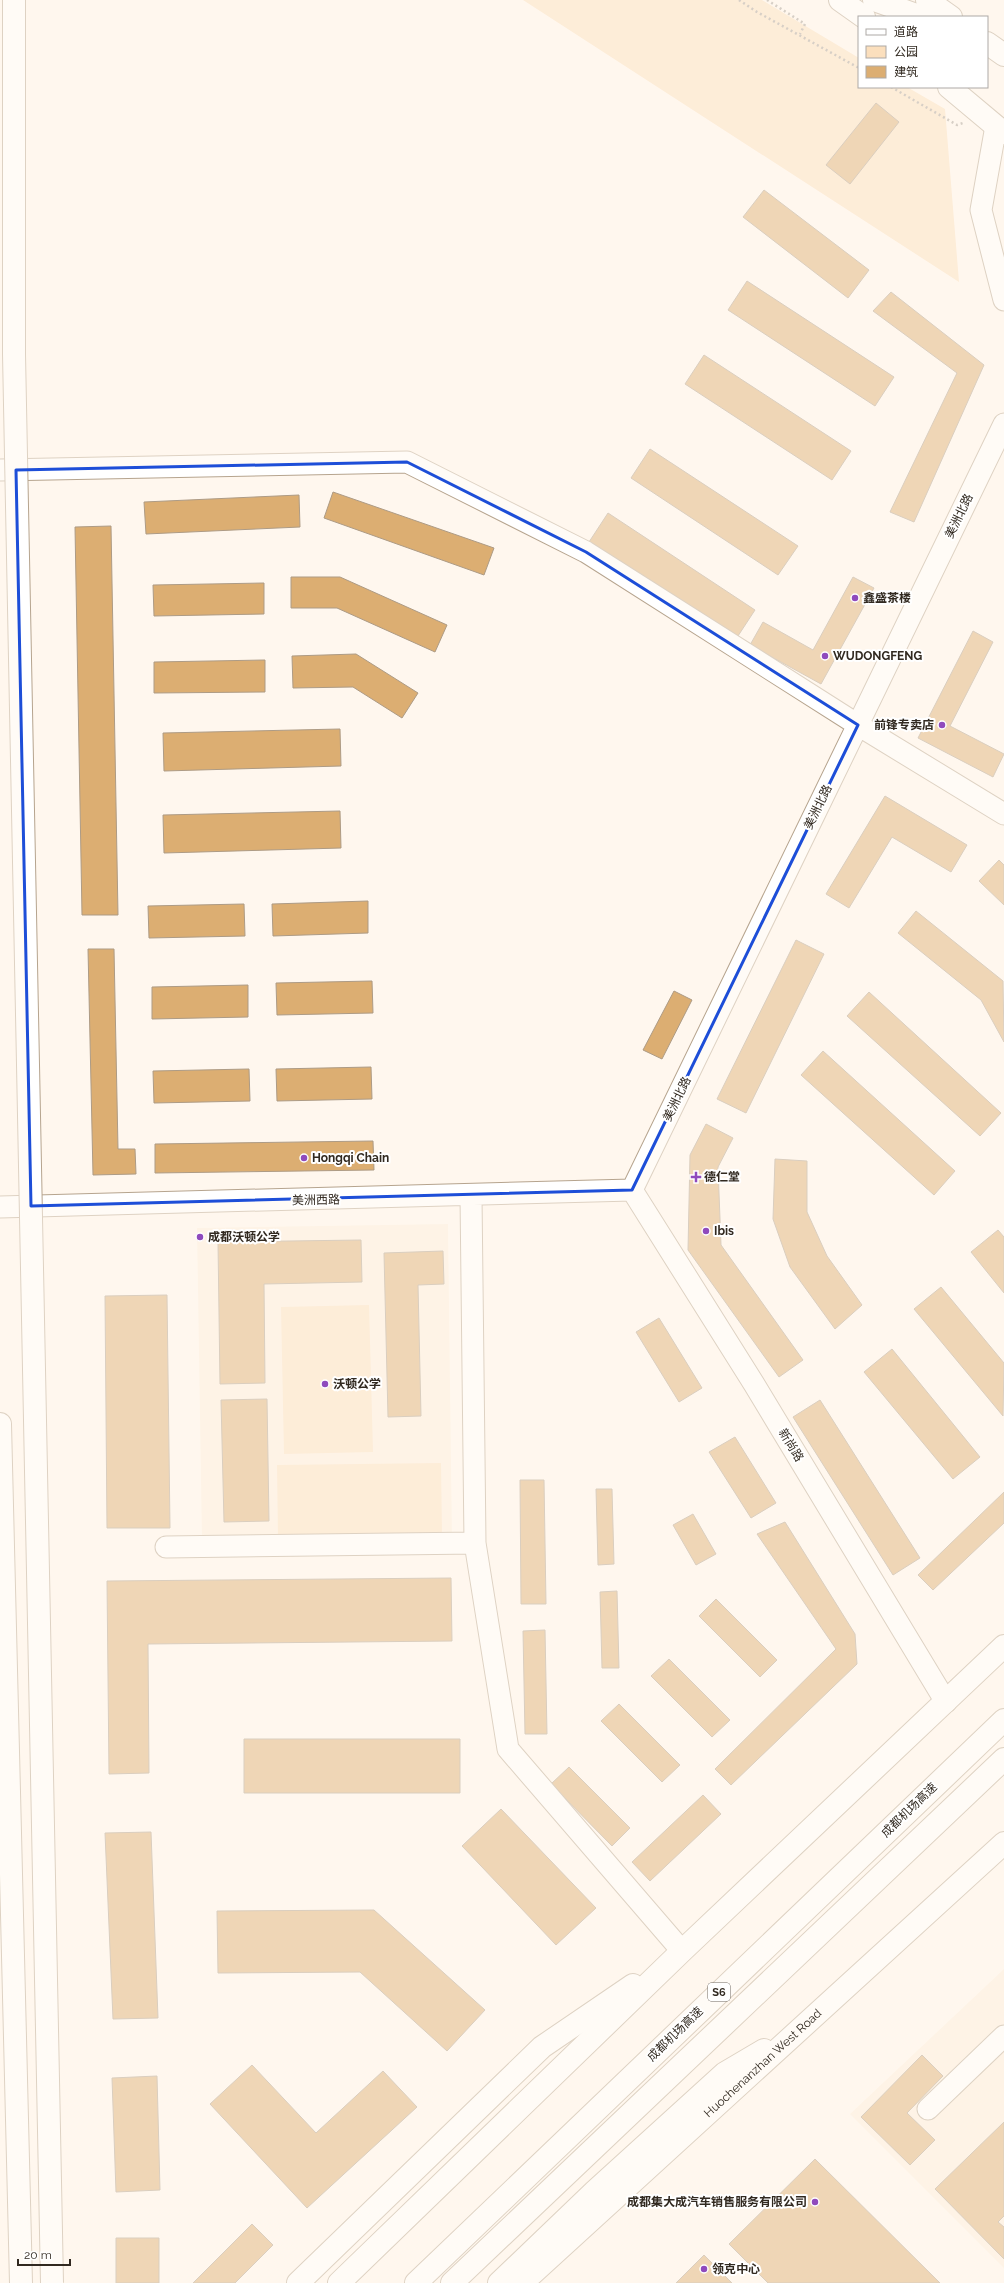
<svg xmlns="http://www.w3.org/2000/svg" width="1004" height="2283" font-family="Raleway,'Noto Sans SC',sans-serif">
  <rect width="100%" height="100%" fill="#fff7ee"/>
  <path fill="#fceedc" d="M448 1224 452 1540 202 1544 197 1228Z
    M1004 1969V2268L850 2114Z"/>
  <path fill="#fbdfbd" d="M523 0H762L859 58V87H907L945 109 959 282Z
    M369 1305 373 1452 284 1454 281 1307Z
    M441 1463 442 1535 278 1536 277 1465Z"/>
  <path fill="#dcae72" stroke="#ad9b85" d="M876 103 899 122 850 184 826 165Z
    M764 190 869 270 848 298 743 217Z
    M747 281 894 377 875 406 728 310Z
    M891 292 984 365 914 522 890 512 957 373 873 311Z
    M704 355 851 451 832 480 685 384Z
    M650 449 798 546 778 575 631 478Z
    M333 492 494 548 484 575 324 518Z
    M299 495 300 527 146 534 144 502Z
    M608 513 755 610 736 639 589 542Z
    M111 526 118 915H82L75 527Z
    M291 577H340L447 625 435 652 337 608H291Z
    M853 577 874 588 821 684 750 645 763 622 813 650Z
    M264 583V614L154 616 153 585Z
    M973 631 993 642 950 726 1004 754 993 777 918 738Z
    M356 654 418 693 402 718 353 687 293 688 292 656Z
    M265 660V692L154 693V662Z
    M340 729 341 766 164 771 163 733Z
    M885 796 967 845 951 872 892 837 849 908 826 894Z
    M340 811 341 848 164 853 163 815Z
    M999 860 1004 865V905L979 881Z
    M368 901V933L273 936 272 904Z
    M244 904 245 936 149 938 148 906Z
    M916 911 1003 981 1004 1042 981 1000 898 933Z
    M796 940 824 954 746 1113 717 1099Z
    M88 949H114L118 1149H135L136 1174 93 1175Z
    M372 981 373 1013 277 1015 276 983Z
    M248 985V1017L152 1019V987Z
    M674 991 692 1000 662 1059 643 1050Z
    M869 992 1001 1113 980 1136 847 1016Z
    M823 1051 955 1171 934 1195 801 1075Z
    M371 1067 372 1099 277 1101 276 1069Z
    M249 1069 250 1101 154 1103 153 1071Z
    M706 1124 733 1138 718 1167 721 1245 803 1360 779 1377 688 1250 690 1155Z
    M373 1141 374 1170 155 1173V1144Z
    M775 1159 807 1161V1212L827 1256 862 1305 835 1329 790 1267 773 1219Z
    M998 1230 1004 1237V1293L971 1252Z
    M361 1240 362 1282 264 1284 265 1383 220 1384 218 1242Z
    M443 1251 444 1284 418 1285 421 1416 388 1417 384 1253Z
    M941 1287 1004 1363 1003 1416 914 1309Z
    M167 1295 170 1528H107L105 1296Z
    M659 1318 702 1388 679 1402 636 1332Z
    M892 1349 980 1457 953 1479 864 1372Z
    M267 1399 269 1521 224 1522 221 1400Z
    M820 1400 920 1558 893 1575 793 1417Z
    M735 1437 776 1503 751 1518 709 1452Z
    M520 1480H544L546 1604H521Z
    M596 1489H612L614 1564 598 1565Z
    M1004 1492V1523L933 1590 918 1575Z
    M693 1514 716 1554 696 1565 673 1525Z
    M785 1522 855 1634 857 1664 731 1785 715 1769 836 1649 757 1534Z
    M451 1578 452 1641 148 1644 149 1773 109 1774 107 1581Z
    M617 1591 619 1668H602L600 1592Z
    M716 1599 777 1660 760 1677 699 1616Z
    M545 1630 547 1734H525L523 1631Z
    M669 1659 730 1720 712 1737 651 1676Z
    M619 1704 680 1765 662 1782 601 1721Z
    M244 1739H460V1793H244Z
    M569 1767 630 1828 612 1846 551 1784Z
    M703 1795 721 1814 650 1881 632 1862Z
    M501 1809 596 1908 556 1945 462 1846Z
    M151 1832 158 2018 113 2019 105 1833Z
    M374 1910 485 2010 447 2051 360 1972 218 1973 217 1911Z
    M922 2055 943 2076 907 2113 935 2140 910 2165 861 2117Z
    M252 2065 316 2133 383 2071 417 2107 307 2208 210 2104Z
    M157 2076 160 2190 116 2192 112 2078Z
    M1004 2122V2216L998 2222 1004 2227V2259L935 2189Z
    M815 2159 940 2283H768L729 2244Z
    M252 2224 273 2245 235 2283H193Z
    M116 2238H159V2283H116Z
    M704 2255 732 2283H676Z"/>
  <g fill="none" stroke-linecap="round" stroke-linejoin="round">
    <g stroke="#b6a48e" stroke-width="23">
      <path id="minor" d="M996 126 981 210 1004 300
        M0 470 407 462 586 552 858 725 1004 814
        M632 1190 1004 424
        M632 1190 754 1384 946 1702
        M471 1196 475 1543 508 1749 682 1951
        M0 1207 632 1190
        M166 1547 475 1543
        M928 2109 1004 2036"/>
    </g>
    <g stroke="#b6a48e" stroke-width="24">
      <g id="major">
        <path d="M840 0 864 17"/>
        <path d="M949 87 1004 133"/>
        <path d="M298 2283 542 2047 633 1985"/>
        <path d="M339 2283 682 1951 1004 1646"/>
        <path d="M499 2283 594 2192 725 2073 764 2050"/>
        <path id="s1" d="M522 2283 1004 1843"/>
      </g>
    </g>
    <g stroke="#b6a48e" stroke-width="24">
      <path id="highway" d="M874 0 922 17
        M927 0 951 17
        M987 43 1004 55
        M0 1424 21 2283
        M416 2283 1004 1720
        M452 2283 1004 1759"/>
    </g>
    <path stroke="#a69e95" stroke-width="2.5" stroke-dasharray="2 3" stroke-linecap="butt" d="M739 0 757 12 859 68
      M767 0 805 24 800 34
      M891 87 957 125 963 123"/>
    <use href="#minor" stroke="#fff" stroke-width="21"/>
    <use href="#major" stroke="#fff" stroke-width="22"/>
    <use href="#highway" stroke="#fff" stroke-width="22"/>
    <g stroke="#b6a48e" stroke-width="24" stroke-linecap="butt">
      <path id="highway-bridge" d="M14 0V354L52 2283"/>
    </g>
    <use href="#highway-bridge" stroke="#fff" stroke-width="22"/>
  </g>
  <path d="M0 0H1004V2283H0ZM407 462 586 552 858 725 632 1190 31 1206 16 470Z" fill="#fff7ee" fill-opacity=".55" fill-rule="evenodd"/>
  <path fill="none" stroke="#1d4ed8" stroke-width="3" stroke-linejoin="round" d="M407 462 586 552 858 725 632 1190 31 1206 16 470Z"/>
  <g fill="#8f4abd" stroke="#fff" stroke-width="1.5">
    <circle cx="855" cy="598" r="4"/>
    <circle cx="825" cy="656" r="4"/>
    <circle cx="942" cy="725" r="4"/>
    <circle cx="304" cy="1158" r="4"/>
    <path d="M694 1171h4v4h4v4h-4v4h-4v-4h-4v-4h4z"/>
    <circle cx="706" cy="1231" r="4"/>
    <circle cx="200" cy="1237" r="4"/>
    <circle cx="325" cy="1384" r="4"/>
    <circle cx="815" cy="2202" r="4"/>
    <circle cx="704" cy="2269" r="4"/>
  </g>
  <g text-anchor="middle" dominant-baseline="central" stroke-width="4" stroke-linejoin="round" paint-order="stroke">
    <rect fill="#fff" stroke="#6f6963" stroke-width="1" x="708" y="1983" width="22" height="18" rx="3"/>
    <g font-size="11" font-weight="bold" fill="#312920">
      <text x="719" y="1992">S6</text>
    </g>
    <g font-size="12" fill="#312920" stroke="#fff">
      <text transform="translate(959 516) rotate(-64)">美洲北路</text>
      <text transform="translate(818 807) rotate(-64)">美洲北路</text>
      <text transform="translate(677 1099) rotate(-64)">美洲北路</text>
      <text transform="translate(316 1200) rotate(-1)">美洲西路</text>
      <text transform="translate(791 1445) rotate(59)">新尚路</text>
      <text transform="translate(909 1810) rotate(-44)">成都机场高速</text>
      <text transform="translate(675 2034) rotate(-44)">成都机场高速</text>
      <text stroke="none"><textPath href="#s1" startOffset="326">Huochenanzhan West Road</textPath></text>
    </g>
    <g font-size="12" font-weight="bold" fill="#312920" stroke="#fff" text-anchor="start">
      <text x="863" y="598">鑫盛茶楼</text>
      <text x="833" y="656">WUDONGFENG</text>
      <text x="934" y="725" text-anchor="end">前锋专卖店</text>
      <text x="312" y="1158">Hongqi Chain</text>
      <text x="704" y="1177">德仁堂</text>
      <text x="714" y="1231">Ibis</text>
      <text x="208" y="1237">成都沃顿公学</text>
      <text x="333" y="1384">沃顿公学</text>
      <text x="807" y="2202" text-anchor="end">成都集大成汽车销售服务有限公司</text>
      <text x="712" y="2269">领克中心</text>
    </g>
  </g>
  <rect x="858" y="16" width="130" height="72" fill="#ffffff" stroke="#ada9a6"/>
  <rect x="866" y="29" width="20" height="6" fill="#ffffff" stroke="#ada9a6"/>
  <text x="894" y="36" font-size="12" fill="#312920">道路</text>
  <rect x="866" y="46" width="20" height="12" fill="#fbdfbd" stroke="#ada9a6"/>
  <text x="894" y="56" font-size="12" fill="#312920">公园</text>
  <rect x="866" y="66" width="20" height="12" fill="#dcae72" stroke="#ada9a6"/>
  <text x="894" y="76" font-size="12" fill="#312920">建筑</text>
  <path d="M18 2259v6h52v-6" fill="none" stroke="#312920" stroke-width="2"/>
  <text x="24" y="2259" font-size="12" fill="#312920" stroke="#ffffff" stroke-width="3" paint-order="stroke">20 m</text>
</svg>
